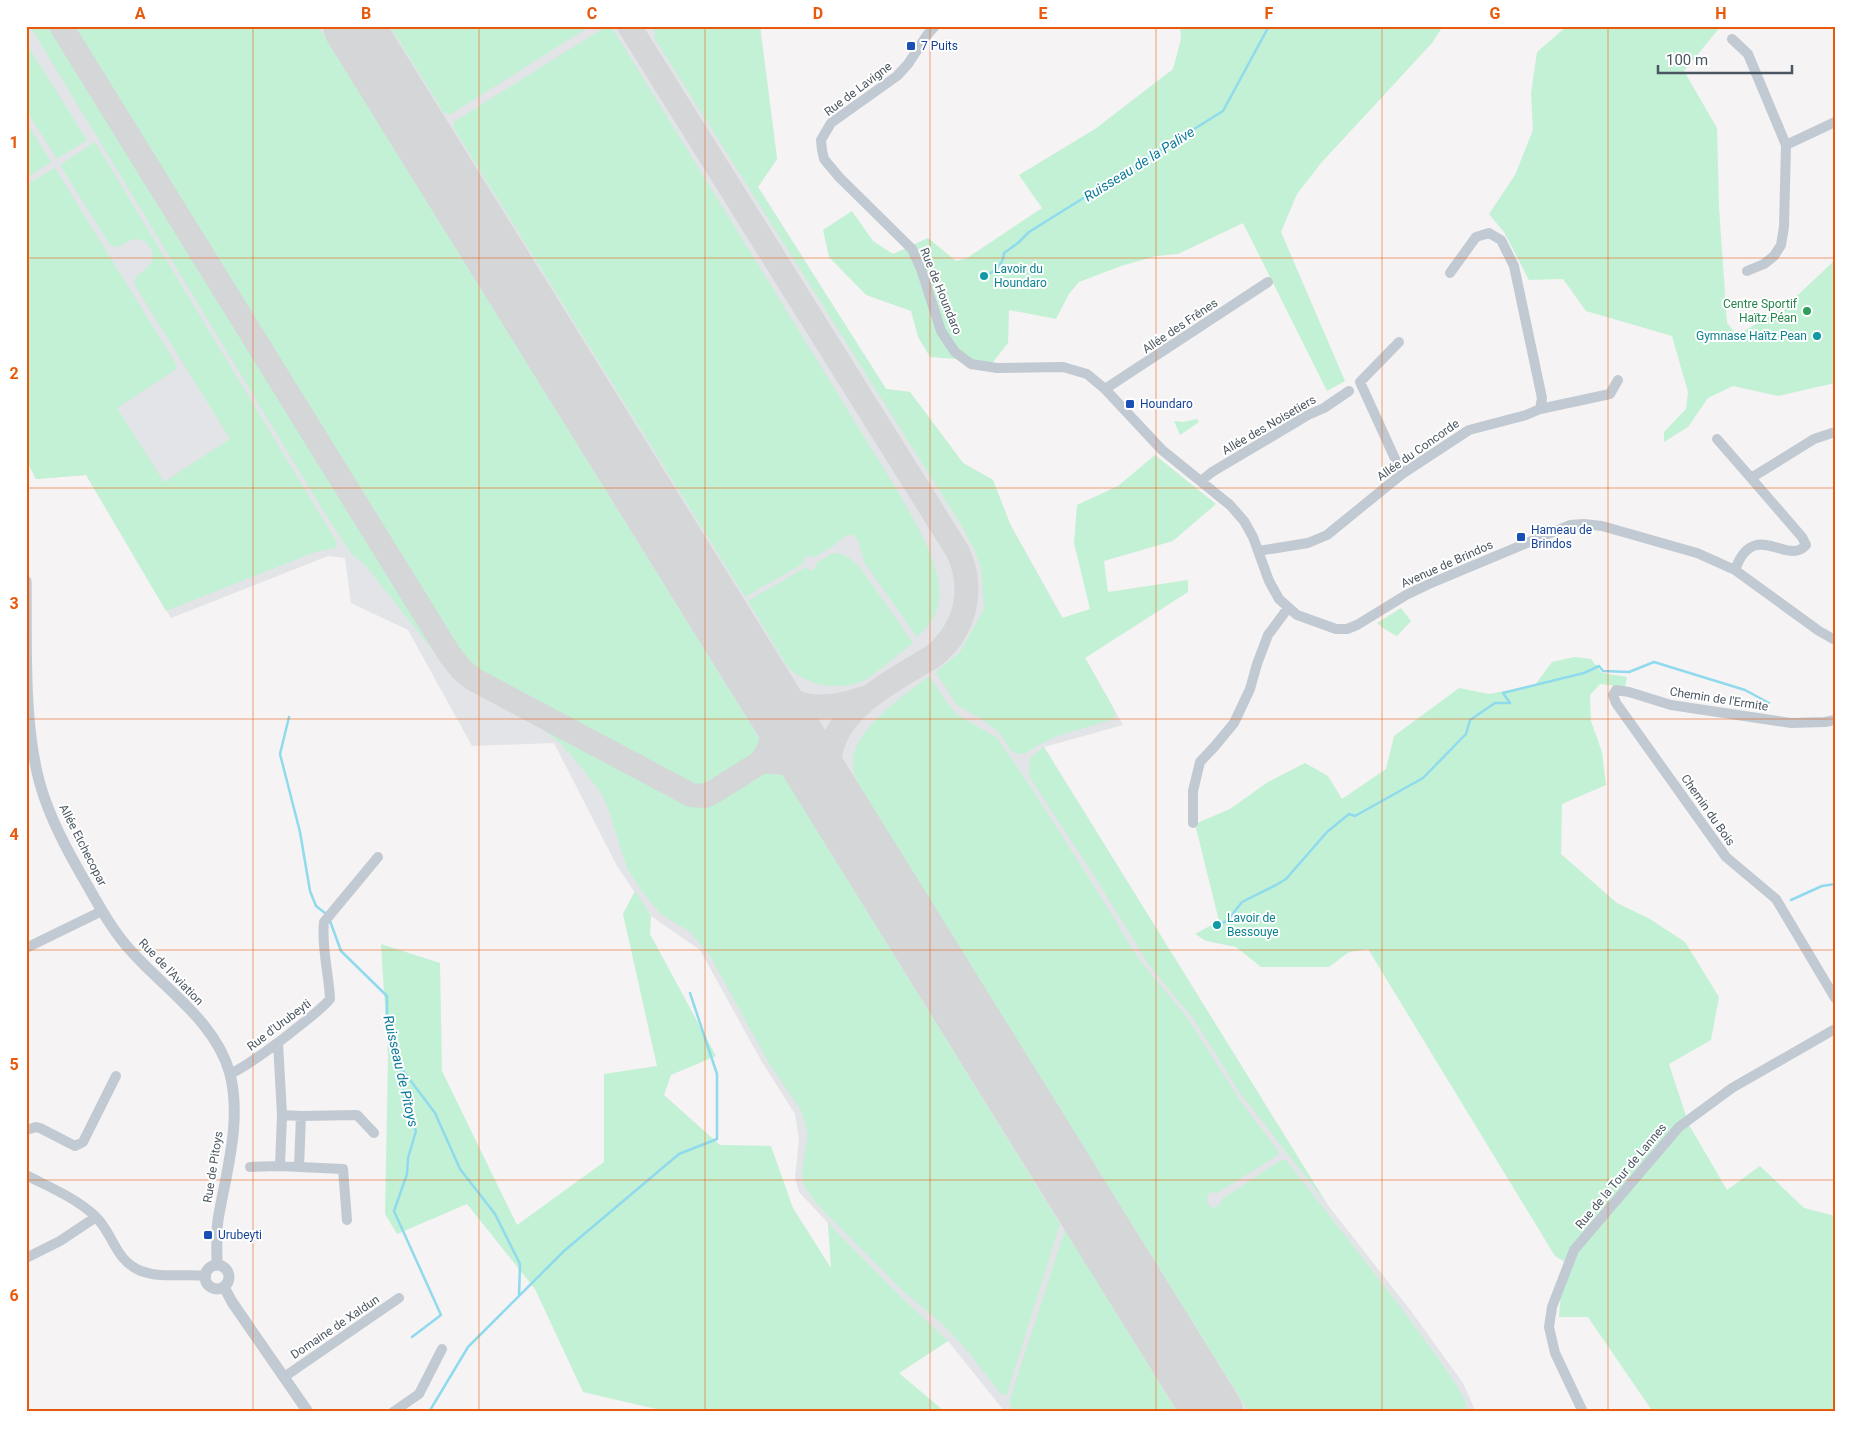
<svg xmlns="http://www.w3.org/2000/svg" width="1861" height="1438" font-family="Roboto,sans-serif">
  <rect width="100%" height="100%" fill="#f5f3f3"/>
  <path fill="#e2e4e7" d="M26 26H760L777 159 758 187 886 389 910 392 963 463 993 480 1010 524 1123 725 1044 747 1327 1204 1411 1311 1463 1383 1476 1412H1005L948 1341 899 1373 832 1269 828 1223 799 1192 795 1178 799 1139 795 1114 762 1062 700 950 651 916 617 866 554 743 472 746 408 630 351 603 345 558 328 556 171 618 86 475 36 479 26 460Z"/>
  <path fill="#c3f1d5" d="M30 26H55L448 660 454 669 465 679 460 681 449 671 366 566 350 552 324 512Z
    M66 26H318L756 733 763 746 758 757 749 765 710 789 698 792 689 789 476 676 466 667 449 644Z
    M390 26H590L451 114 444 113Z
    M607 26H611L900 495C917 527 955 583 932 620 928 626 922 632 917 637L864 562 859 542 854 535H846L833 546 813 558 809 555 803 560 804 563 745 597 453 127 455 121Z
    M656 26H760L777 159 758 187 886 389 910 392 963 463 993 480 1010 524 1062 618 1090 609 1074 543 1077 505 1118 486 1155 455 1216 504 1173 541 1104 561 1108 592 1188 580V592L1085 658 1115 711 1114 719 1057 736 1035 747 1026 753 1019 754 1011 751 1000 733 981 719 957 705 936 672 960 652 984 609 981 568 975 551 961 525 655 39 654 30Z
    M1180 26H1443L1432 43 1321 163 1297 194 1281 232 1345 381 1327 391 1243 223 1178 254 1156 256 1121 266 1079 282 1069 294 1056 319 1009 310 1008 343 993 362 930 357 918 337 911 311 866 295 829 257 823 230 852 211 873 241 893 254 928 238 956 261 967 258 1042 208 1019 175 1095 129 1173 69 1181 39Z
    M1567 26H1721L1684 71 1717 128 1719 207 1727 323 1737 335 1784 308 1835 260V383L1778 396 1733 386 1708 398 1688 427 1664 442V432L1686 409 1688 392 1672 336 1586 311 1563 279 1529 280 1504 232 1489 214 1515 175 1533 130 1531 93 1537 52Z
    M26 43 87 140 57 159 26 110Z
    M26 122 51 162 26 178Z
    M95 142 336 541 337 545 335 548 315 552 166 611 86 475 36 479 26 460V185L55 168 176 364V369L117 408 164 482 230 439 134 284 136 276C140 273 145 270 149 266 157 256 150 240 137 239 130 239 124 244 118 247L110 245 60 165Z
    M1197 419 1199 422 1180 435 1174 421 1183 422Z
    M833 553C844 553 851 559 859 566L913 643C900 652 875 675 863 681 837 691 806 686 787 666L748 601 806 567 811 571 817 567 816 563Z
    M1401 608 1411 621 1397 636 1386 630 1377 623Z
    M1574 657 1591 659 1602 673 1627 677 1625 687 1600 684 1590 695 1591 721 1602 752 1606 785 1562 804 1561 854 1617 903 1650 919 1685 942 1719 997 1711 1040 1669 1064 1689 1125 1727 1190 1760 1166 1804 1208 1835 1216V1412H1653L1588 1317H1559L1561 1292 1571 1266 1555 1256 1368 949 1349 952 1329 967H1261L1236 947 1206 941 1195 934 1219 921 1195 824 1230 809 1268 782 1305 763 1328 776 1342 799 1386 769 1394 736 1459 688 1489 694 1535 685 1552 662Z
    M929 676 947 703 958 715 997 738 1030 786 1092 883 1140 961 1186 1016 1241 1102 1278 1151V1155L1217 1193 1212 1192 1208 1194C1206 1200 1207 1204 1212 1208 1218 1207 1220 1205 1222 1199L1281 1160H1286L1398 1304 1440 1361 1457 1386 1466 1403V1412H1249L858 785C856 778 853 770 853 762 853 730 906 694 929 676Z
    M483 690 677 795C709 808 721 793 748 777 756 771 762 768 773 769L784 777 1060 1224 1007 1394 1002 1395 965 1348 942 1324 904 1292 816 1203 807 1190 803 1182 802 1172 808 1134 801 1110 769 1063 709 954 689 931 661 914 641 890 627 868 609 811 603 796 582 768 561 744 541 728 485 698Z
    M1044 747 1327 1204 1240 1093 1194 1019 1149 965 1093 874 1029 776 1030 758Z
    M635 891 651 916 650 934 716 1056 671 1075 664 1095 720 1145 771 1146 793 1208 831 1268 828 1223 901 1297 948 1341 899 1373 945 1412H669L583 1392 535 1289 467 1204 397 1234 385 1214 388 1056 381 944 440 963 442 1071 517 1225 604 1162V1074L657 1066 623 914Z
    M1065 1230 1177 1412H1013L1009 1402Z"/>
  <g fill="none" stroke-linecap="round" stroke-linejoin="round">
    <path stroke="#90daee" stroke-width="2.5" d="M984 276C995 272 1003 265 1004 253L1018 243 1029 232 1223 111 1269 26
      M289 717 280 754 300 832 310 891 316 906 325 913
      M1791 900 1822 886 1835 884
      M330 921 341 951 387 996V1015L400 1067 405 1101 416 1131 408 1158 407 1174 394 1211 441 1315 412 1337
      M1220 924 1227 921 1242 902 1276 885 1286 879 1327 832 1349 814 1355 816 1423 778 1466 734 1470 720 1495 703H1510L1503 693 1584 673 1599 666 1603 671 1629 672 1654 662 1745 690 1769 703
      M401 1068 435 1113 460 1169 495 1214 520 1264 519 1296
      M429 1412 468 1347 564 1251 679 1154 717 1139V1074L690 993"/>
    <path stroke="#d5d6d8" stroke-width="24" d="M61 26 450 655 461 669 473 679 691 795 705 796 715 791 761 762 769 749 775 726 774 712 759 681
      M629 26 958 552C975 589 966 628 935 655 889 684 817 715 831 783 833 793 837 803 841 812
      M760 678C791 711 824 712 864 698
      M761 762C798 760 812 772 833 801"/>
    <path stroke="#d5d6d8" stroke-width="60" d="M353 26 1213 1412"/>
    <path stroke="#c1cad2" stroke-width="10" d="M935 26 927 35 908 64 897 76 831 123 821 140 822 150 824 159 839 177 912 249 921 269 941 331 955 352 971 364 997 368 1063 367 1087 374 1105 389 1162 450 1230 505 1244 521 1253 537 1269 581 1279 599 1297 615 1336 629H1347L1357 625 1406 595 1429 584 1570 525 1584 524 1602 526 1697 553 1735 570 1819 631 1835 640
      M1732 39 1748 54 1786 145
      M1747 271 1764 264 1774 256 1781 245 1784 227 1786 145 1835 122
      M1399 342 1360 382 1402 474
      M1105 389 1268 282
      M1540 409 1610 394 1618 380
      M1717 439 1751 478
      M1201 481 1212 472 1308 415 1324 408 1349 391
      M1258 551 1308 543 1327 535 1402 474 1469 430 1526 415 1540 409 1542 398 1514 266 1501 240 1489 233 1476 237 1450 273
      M1735 570C1754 517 1787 567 1806 545L1802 537 1751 478 1814 439 1835 432
      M1835 720 1825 722 1791 723 1671 705 1629 692 1616 690 1613 695 1616 703 1726 857 1776 899 1835 998
      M1193 823V791L1200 762 1215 746 1234 723 1250 689 1257 664 1268 635 1288 608
      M26 948 102 911
      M278 1043 282 1115 280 1166 299 1167 301 1116 282 1115
      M230 1074C251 1064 269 1049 288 1035 302 1023 318 1013 330 999 329 974 321 946 324 922L378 857
      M301 1116 357 1115 374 1133
      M26 1130 36 1127 40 1128 75 1146 83 1142 116 1076
      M250 1167 280 1166
      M299 1167 343 1169 347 1220
      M26 1175C49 1187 76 1198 95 1216 114 1234 114 1260 141 1271 162 1279 184 1273 206 1276
      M26 1258 60 1241 96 1217
      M284 1377 399 1298
      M393 1412 419 1394 442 1349
      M1583 1412 1555 1353 1549 1327 1552 1307 1574 1250 1679 1127 1732 1088 1835 1029"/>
    <path stroke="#c1cad2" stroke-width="11" d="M26 581C27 645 23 723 40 784 50 819 68 852 86 883 99 906 114 933 132 952 166 990 216 1022 230 1074 242 1122 226 1172 218 1220 216 1234 217 1250 217 1265
      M205 1277a12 12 0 1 1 24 0a12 12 0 1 1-24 0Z
      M224 1287 232 1302 308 1412"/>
  </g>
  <path fill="none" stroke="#e8590c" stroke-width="1" stroke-opacity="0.55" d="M253 26V1412M479 26V1412M705 26V1412M930 26V1412M1156 26V1412M1382 26V1412M1608 26V1412M26 258H1835M26 488H1835M26 719H1835M26 950H1835M26 1180H1835"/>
  <g fill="#1a4fb4" stroke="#fff" stroke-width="2">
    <rect x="906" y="41" width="10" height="10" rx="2.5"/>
    <rect x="1125" y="399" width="10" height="10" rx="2.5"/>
    <rect x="1516" y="532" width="10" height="10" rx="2.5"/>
    <rect x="203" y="1230" width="10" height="10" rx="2.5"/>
  </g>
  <g fill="#0f9aa8" stroke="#fff" stroke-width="2">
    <circle cx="984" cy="276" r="5"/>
    <circle cx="1817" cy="336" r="5"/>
    <circle cx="1217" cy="925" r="5"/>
  </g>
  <circle fill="#2e9e5b" stroke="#fff" stroke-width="2" cx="1807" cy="311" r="5"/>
  <g text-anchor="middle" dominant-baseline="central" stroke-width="4" stroke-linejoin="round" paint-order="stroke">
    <g font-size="12" fill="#164399" stroke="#fff" text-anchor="start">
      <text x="921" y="46">7 Puits</text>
      <text x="1140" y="404">Houndaro</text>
      <text x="1531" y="530">Hameau de<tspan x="1531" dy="14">Brindos</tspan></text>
      <text x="218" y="1235">Urubeyti</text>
    </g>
    <g font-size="12" fill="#4a5661" stroke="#fff">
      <text transform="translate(858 89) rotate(-37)">Rue de Lavigne</text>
      <text transform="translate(941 291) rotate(68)">Rue de Houndaro</text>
      <text transform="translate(1180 326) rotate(-34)">Allée des Frênes</text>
      <text transform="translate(1269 425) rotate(-30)">Allée des Noisetiers</text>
      <text transform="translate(1418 450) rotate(-35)">Allée du Concorde</text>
      <text transform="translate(1447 564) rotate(-24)">Avenue de Brindos</text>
      <text transform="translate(1719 699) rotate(9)">Chemin de l'Ermite</text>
      <text transform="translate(1708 810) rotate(55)">Chemin du Bois</text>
      <text transform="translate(83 845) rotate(63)">Allée Etchecopar</text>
      <text transform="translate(171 972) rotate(46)">Rue de l'Aviation</text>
      <text transform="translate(279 1025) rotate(-37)">Rue d'Urubeyti</text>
      <text transform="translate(213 1167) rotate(-81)">Rue de Pitoys</text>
      <text transform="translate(1621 1176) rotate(-50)">Rue de la Tour de Lannes</text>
      <text transform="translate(335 1327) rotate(-34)">Domaine de Xaldun</text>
    </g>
    <g font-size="12" fill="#0d838f" stroke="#fff" text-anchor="start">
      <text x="994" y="269">Lavoir du<tspan x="994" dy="14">Houndaro</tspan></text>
      <text x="1807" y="336" text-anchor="end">Gymnase Haïtz Pean</text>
      <text x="1227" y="918">Lavoir de<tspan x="1227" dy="14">Bessouye</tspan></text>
    </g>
    <g font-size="12" fill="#27864d" stroke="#fff" text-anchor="end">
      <text x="1797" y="304">Centre Sportif<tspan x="1797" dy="14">Haïtz Péan</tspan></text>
    </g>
    <g font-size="14" font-style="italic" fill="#0c7c9b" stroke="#fff">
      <text transform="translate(1139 164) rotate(-32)">Ruisseau de la Palive</text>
      <text transform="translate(401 1071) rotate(77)">Ruisseau de Pitoys</text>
    </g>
  </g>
  <rect width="1861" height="1438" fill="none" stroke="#ffffff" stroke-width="55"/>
  <path d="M1658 65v8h134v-8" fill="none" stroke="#4a5661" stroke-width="2.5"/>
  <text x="1666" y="65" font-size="15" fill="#4a5661" stroke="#ffffff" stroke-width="4" paint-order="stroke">100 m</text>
  <rect x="28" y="28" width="1806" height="1382" fill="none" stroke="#e8590c" stroke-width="2"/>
  <g font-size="16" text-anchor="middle" font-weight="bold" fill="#e8590c">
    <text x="140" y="19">A</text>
    <text x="366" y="19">B</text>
    <text x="592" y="19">C</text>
    <text x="818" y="19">D</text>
    <text x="1043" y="19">E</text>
    <text x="1269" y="19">F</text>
    <text x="1495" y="19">G</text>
    <text x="1721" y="19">H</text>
    <text x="14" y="148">1</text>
    <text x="14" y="379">2</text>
    <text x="14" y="609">3</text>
    <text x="14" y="840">4</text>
    <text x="14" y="1070">5</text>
    <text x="14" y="1301">6</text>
  </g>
</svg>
